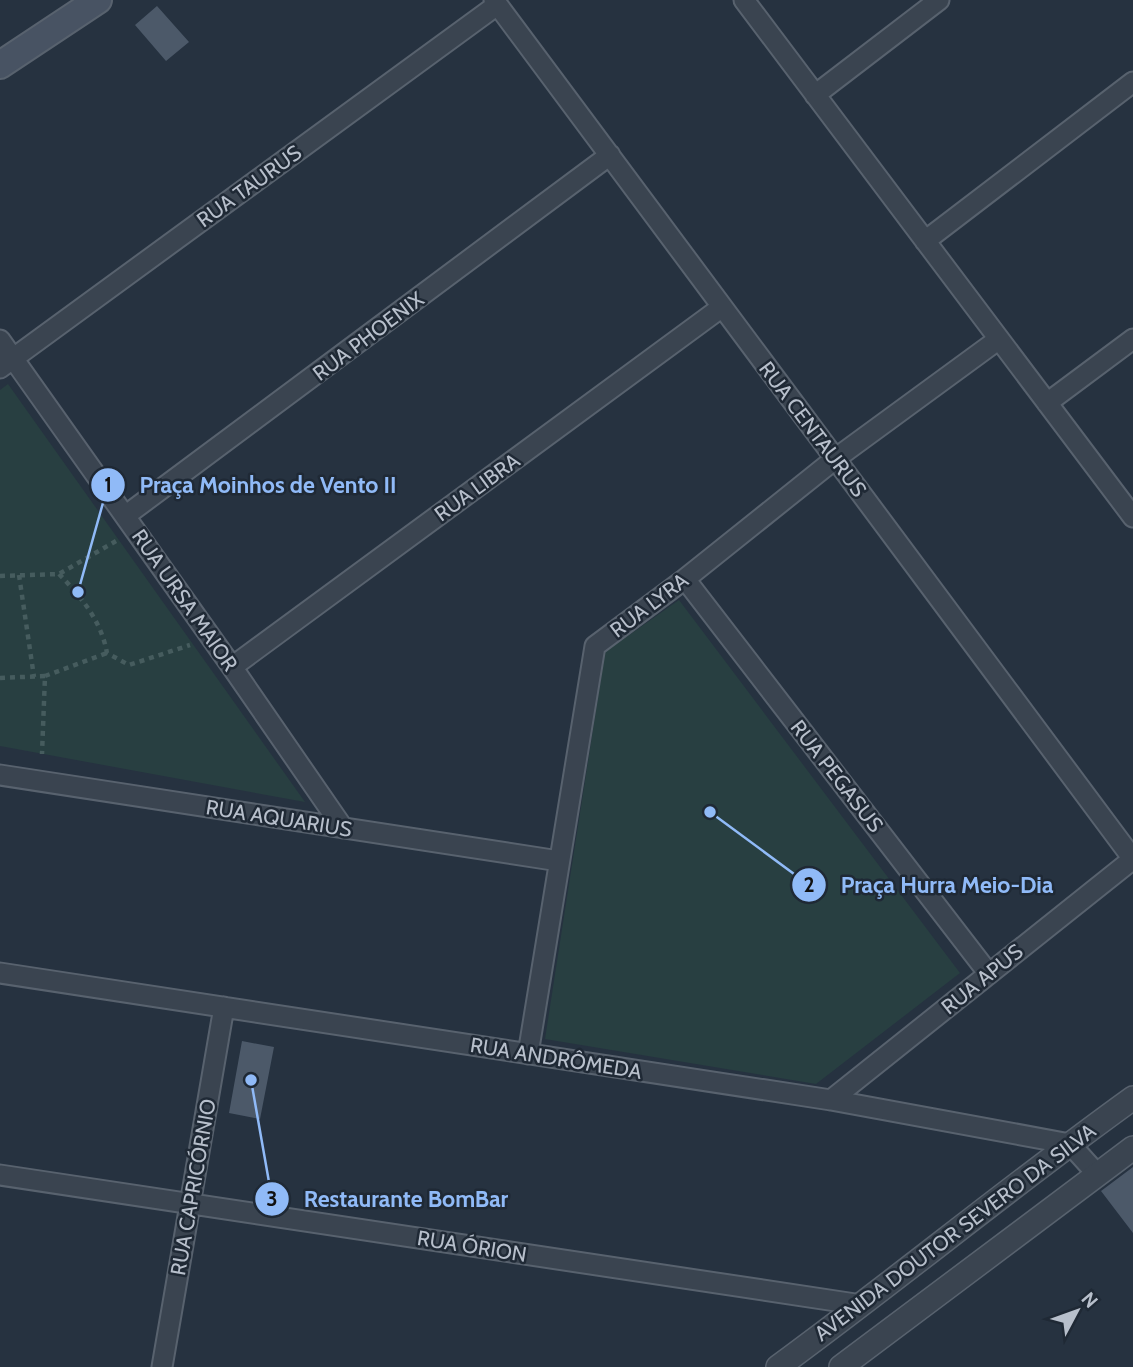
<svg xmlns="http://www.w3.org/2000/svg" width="1133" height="1367" font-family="Cabin,sans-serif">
  <rect width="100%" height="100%" fill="#263240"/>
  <path fill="#283f41" d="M8 384 305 802 0 746V390Z
    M679 600 960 973 816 1084 545 1039 605 652Z"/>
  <path fill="#4c5969" d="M157 6 189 42 166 61 135 25Z
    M242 1041 274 1047 260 1119 229 1113Z
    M1133 1167V1233L1101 1191Z"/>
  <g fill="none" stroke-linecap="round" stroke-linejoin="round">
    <g stroke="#58626e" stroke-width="23">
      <path id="minor" d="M494 0 1133 859
        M744 0 1133 517
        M815 95 939 0
        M925 241 1133 82
        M0 340 232 667 343 828
        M0 368 497 5
        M1047 403 1133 339
        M125 516 610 155
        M685 579 989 974
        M232 667 722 307
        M0 775 559 861
        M0 973 831 1100 1070 1144 1097 1174
        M528 1054 595 646 685 579 835 459 999 339
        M831 1100 1133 859
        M0 1175 862 1305
        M162 1367 224 1007"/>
    </g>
    <g stroke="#58626e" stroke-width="26">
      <path id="tertiary" d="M778 1367C898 1279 1012 1185 1133 1098
        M841 1367 1133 1148"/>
    </g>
    <g stroke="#58626e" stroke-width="30">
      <path id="secondary" d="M0 65 98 0"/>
    </g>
    <path stroke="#465c5e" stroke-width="4.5" stroke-dasharray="5 5" stroke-linecap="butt" d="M59 574C81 597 101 620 107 653L129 665 190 645
      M19 575 34 677
      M0 576 59 574 116 541
      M45 676 107 653
      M0 678 45 676 42 754"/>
    <use href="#minor" stroke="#3a4450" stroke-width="19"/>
    <use href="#tertiary" stroke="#3a4450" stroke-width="23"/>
    <use href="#secondary" stroke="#485363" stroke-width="26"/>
  </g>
  <g text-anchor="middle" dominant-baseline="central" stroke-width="5" stroke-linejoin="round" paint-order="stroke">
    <g font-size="21" fill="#b7bfcb" stroke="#1f2935">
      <text transform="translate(249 186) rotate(-36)">RUA TAURUS</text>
      <text transform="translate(368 336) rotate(-37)">RUA PHOENIX</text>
      <text transform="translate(813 429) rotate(53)">RUA CENTAURUS</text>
      <text transform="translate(477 487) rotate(-36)">RUA LIBRA</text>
      <text transform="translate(185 600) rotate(55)">RUA URSA MAIOR</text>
      <text transform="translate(649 605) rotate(-37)">RUA LYRA</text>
      <text transform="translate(837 776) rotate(52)">RUA PEGASUS</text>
      <text transform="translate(279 818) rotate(9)">RUA AQUARIUS</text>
      <text transform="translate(982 979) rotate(-39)">RUA APUS</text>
      <text transform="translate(556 1058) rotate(9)">RUA ANDRÔMEDA</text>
      <text transform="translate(193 1187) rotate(-80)">RUA CAPRICÓRNIO</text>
      <text transform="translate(955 1232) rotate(-37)">AVENIDA DOUTOR SEVERO DA SILVA</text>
      <text transform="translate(472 1246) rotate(9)">RUA ÓRION</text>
    </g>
  </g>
  <path fill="none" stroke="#90baf7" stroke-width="2.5" d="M78 592L108 485M710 812L809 885M251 1080L272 1199"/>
  <g fill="#90baf7" stroke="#1f2935" stroke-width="2.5">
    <circle cx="78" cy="592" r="7"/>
    <circle cx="710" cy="812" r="7"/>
    <circle cx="251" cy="1080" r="7"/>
    <circle cx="108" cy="485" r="18"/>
    <circle cx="809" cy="885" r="18"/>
    <circle cx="272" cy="1199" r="18"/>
  </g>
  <g font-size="21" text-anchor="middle" font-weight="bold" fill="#111">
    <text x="108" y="492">1</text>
    <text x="809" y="892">2</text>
    <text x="272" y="1206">3</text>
  </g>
  <g font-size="23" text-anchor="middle" font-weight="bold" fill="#90baf7" stroke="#1f2935" stroke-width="5" stroke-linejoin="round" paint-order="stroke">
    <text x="268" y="493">Praça Moinhos de Vento II</text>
    <text x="947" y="893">Praça Hurra Meio-Dia</text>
    <text x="406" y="1207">Restaurante BomBar</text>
  </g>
  <g transform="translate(1077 1311) rotate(49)" stroke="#1f2935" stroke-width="5" paint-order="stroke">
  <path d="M0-5L12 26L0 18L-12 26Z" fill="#b7bfcb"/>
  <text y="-10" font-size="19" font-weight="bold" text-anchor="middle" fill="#b7bfcb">N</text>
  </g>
</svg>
